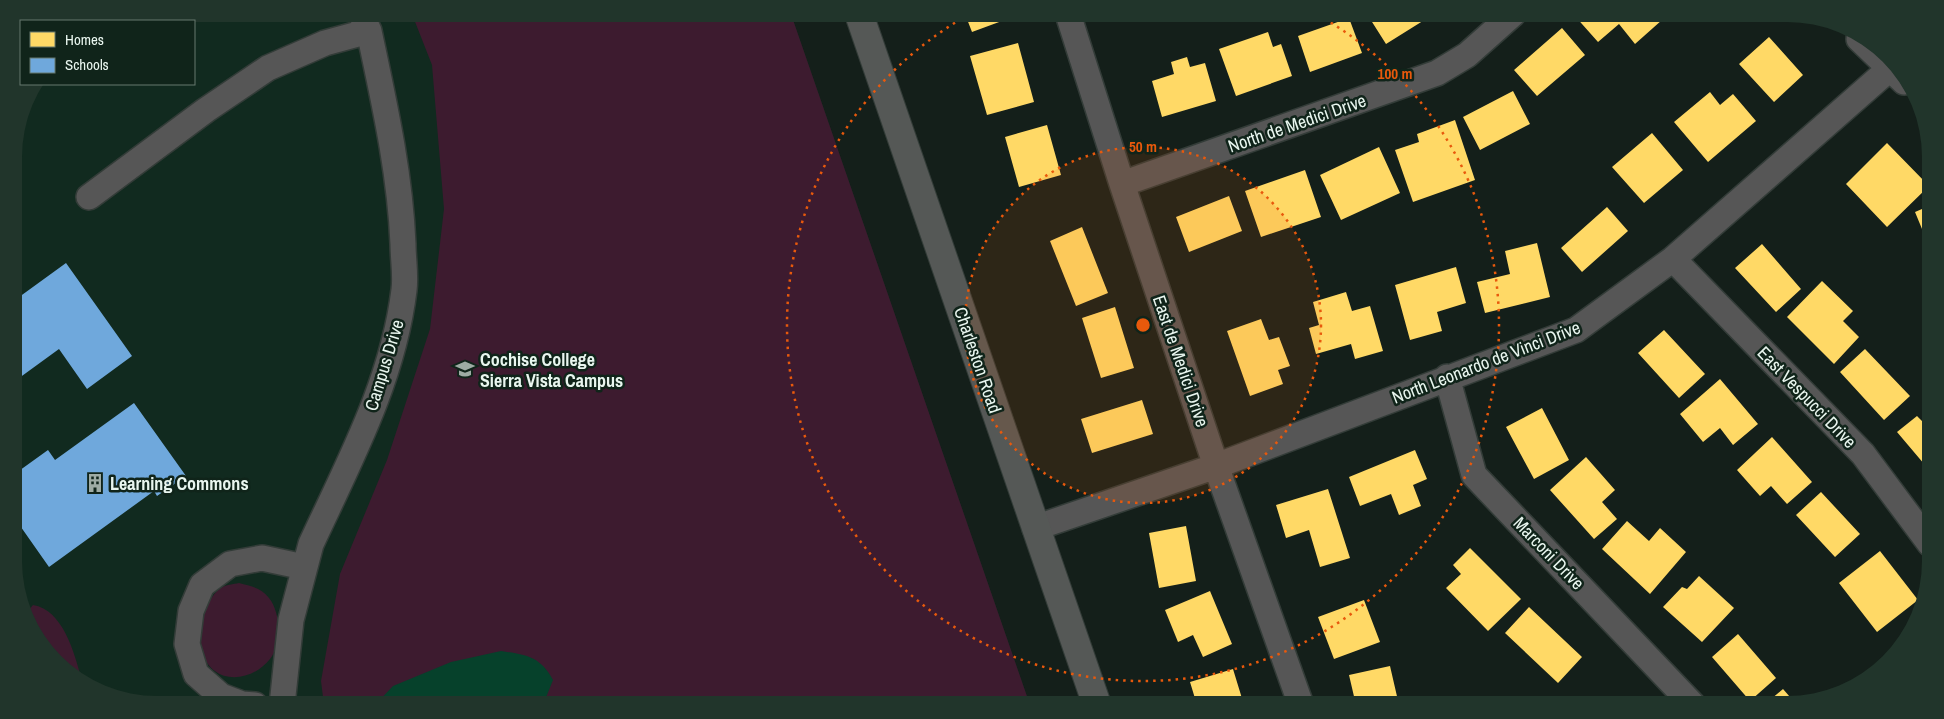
<svg xmlns="http://www.w3.org/2000/svg" width="1944" height="719" font-family="'Archivo Narrow',sans-serif">
  <rect width="100%" height="100%" fill="#141f1a"/>
  <path fill="#112a1f" d="M157 14H791L1030 705H157L111 698 49 656 16 589 14 148 28 94 36 84H194V21H119Z"/>
  <path fill="#3d1b2f" d="M412 14H791L1030 705H324L321 681 340 574 387 460 430 329 444 209 432 65Z
    M239 583C251 586 261 588 269 598 281 613 282 644 270 659 250 684 211 685 202 651 197 633 205 598 221 588 225 585 234 584 239 583Z
    M33 605C63 610 74 652 81 677L49 656 27 612Z"/>
  <path fill="#06412b" d="M501 651C526 655 540 656 553 680L543 705H375L393 686 451 662Z"/>
  <path fill="#ffd966" d="M965 14H1009L1010 18 972 32Z
    M1367 14H1434L1386 44Z
    M1576 14H1656L1662 20 1635 44 1619 24 1598 42 1574 15Z
    M1349 18 1362 53 1310 72 1298 36Z
    M1562 28 1585 55 1537 96 1514 70Z
    M1268 32 1273 47 1281 44 1292 76 1236 96 1219 49Z
    M1769 37 1803 75 1774 102 1739 64Z
    M1018 43 1034 102 987 115 970 56Z
    M1187 57 1190 67 1205 63 1216 101 1162 117 1152 81 1174 74 1171 62Z
    M1513 91 1530 124 1480 150 1463 117Z
    M1710 92 1720 105 1733 94 1756 121 1708 162 1674 122Z
    M1455 120 1475 180 1413 202 1395 150 1419 142 1417 134Z
    M1047 125 1061 175 1019 187 1005 137Z
    M1652 133 1683 170 1644 203 1612 167Z
    M1887 143 1929 186 1887 227 1846 184Z
    M1379 147 1400 193 1341 220 1320 175Z
    M1305 170 1321 217 1261 237 1245 191Z
    M1229 196 1242 231 1189 252 1176 217Z
    M1929 206V246L1915 212Z
    M1607 207 1628 231 1582 272 1561 248Z
    M1082 227 1108 293 1076 306 1050 241Z
    M1537 243 1550 297 1485 313 1477 282 1510 274 1505 251Z
    M1762 244 1801 289 1776 312 1735 268Z
    M1456 267 1466 303 1437 312 1442 331 1410 340 1395 285Z
    M1822 281 1853 311 1843 321 1859 337 1834 364 1787 317Z
    M1346 292 1352 311 1370 306 1383 351 1355 359 1351 344 1316 354 1309 328 1319 325 1313 302Z
    M1115 307 1134 368 1101 378 1082 318Z
    M1261 319 1269 340 1279 337 1290 366 1278 370 1283 384 1250 396 1227 331Z
    M1664 330 1705 374 1679 398 1638 353Z
    M1865 349 1910 396 1884 420 1840 372Z
    M1720 379 1758 424 1733 445 1720 428 1703 442 1680 414Z
    M1142 400 1153 434 1092 453 1081 419Z
    M1542 408 1569 460 1534 479 1506 427Z
    M1917 416 1930 429V471L1897 432Z
    M1772 437 1812 482 1787 504 1771 486 1760 496 1737 470Z
    M1415 450 1427 479 1413 485 1421 506 1399 515 1391 494 1360 506 1349 477Z
    M1586 457 1615 490 1602 502 1617 519 1594 539 1550 490Z
    M1328 489 1350 558 1320 567 1309 530 1286 538 1276 505Z
    M1821 492 1860 534 1835 557 1796 515Z
    M1627 521 1649 541 1660 528 1686 552 1650 594 1602 549Z
    M1186 526 1196 581 1159 588 1149 533Z
    M1470 548 1521 599 1488 631 1446 588 1461 574 1453 565Z
    M1880 551 1918 600 1877 632 1839 583Z
    M1699 576 1734 608 1702 642 1663 607 1682 587 1687 589Z
    M1210 591 1232 644 1203 657 1193 635 1178 642 1165 610Z
    M1364 600 1380 642 1334 659 1318 617Z
    M1529 607 1582 657 1558 683 1505 633Z
    M1738 634 1776 678 1750 701 1712 657Z
    M1390 666 1399 705H1356L1349 675Z
    M1233 669 1244 705H1197L1190 682Z
    M1783 689 1797 705H1764Z
    M1539 698 1542 705H1519Z"/>
  <path fill="#6fa8dc" d="M66 263 132 356 87 389 59 349 15 381V300Z
    M134 403 186 476 157 496 154 491 49 567 16 520V473L48 450 55 460Z"/>
  <g fill="none" stroke-linecap="round" stroke-linejoin="round">
    <g stroke="#333c38" stroke-width="28">
      <path id="minor" d="M1068 14 1122 184 1216 466 1301 705
        M1859 39 1904 82
        M1122 184 1437 73 1467 55 1513 14
        M89 197 206 110 268 68 325 43 369 31
        M1673 259 1863 454 1930 544
        M1447 377 1474 475 1693 705
        M1035 528 1216 466 1576 330 1673 259 1895 64
        M255 705 242 704 221 696 196 674 187 644 191 611 202 585 230 564 262 558 304 567
        M282 705 291 620 311 544C349 462 393 381 404 290 406 275 403 259 403 244 400 172 384 102 369 31L361 14"/>
    </g>
    <g stroke="#333c38" stroke-width="30">
      <path id="major" d="M859 14 1097 705"/>
    </g>
    <use href="#minor" stroke="#565656" stroke-width="25"/>
    <use href="#major" stroke="#555856" stroke-width="28"/>
  </g>
  <circle cx="1143" cy="325" r="178" fill="#e8590c" fill-opacity=".12"/>
  <g fill="none" stroke="#e8590c" stroke-width="2.5" stroke-dasharray="2.5 5">
    <circle cx="1143" cy="325" r="178"/>
    <path d="M1318 15A356 356 0 1 1 968 15"/>
  </g>
  <defs>
    <g id="university-bare" transform="scale(1.5)"><path d="M0-5L7-2L0 1L-7-2ZM-4 1L0 2.5L4 1V4Q0 6-4 4Z" fill="#9eaba4" stroke="#10241a" stroke-width="2.5" paint-order="stroke"/></g>
    <g id="building-bare" transform="scale(1.5)"><path d="M-4-6H4V6H1V3H-1V6H-4ZM-2.5-4.3h1.7v1.8h-1.7ZM.8-4.3h1.7v1.8H.8ZM-2.5-1h1.7V.8h-1.7ZM.8-1h1.7V.8H.8Z" fill="#9eaba4" stroke="#10241a" stroke-width="2.5" paint-order="stroke"/></g>
  </defs>
  <g fill-rule="evenodd">
    <use href="#university-bare" x="465" y="369"/>
    <use href="#building-bare" x="95" y="483"/>
  </g>
  <g text-anchor="middle" dominant-baseline="central" stroke-width="5" stroke-linejoin="round" paint-order="stroke">
    <g font-size="18" fill="#e9f6ef" stroke="#10241a">
      <text transform="translate(1297 123) rotate(-19)">North de Medici Drive</text>
      <text transform="translate(978 360) rotate(71)">Charleston Road</text>
      <text transform="translate(1181 361) rotate(71)">East de Medici Drive</text>
      <text transform="translate(1486 362) rotate(-21)">North Leonardo de Vinci Drive</text>
      <text transform="translate(384 365) rotate(-73)">Campus Drive</text>
      <text transform="translate(1807 397) rotate(46)">East Vespucci Drive</text>
      <text transform="translate(1549 553) rotate(46)">Marconi Drive</text>
    </g>
    <g font-size="18" font-weight="bold" fill="#e9f6ef" stroke="#10241a" text-anchor="start">
      <text x="480" y="359">Cochise College<tspan x="480" dy="21">Sierra Vista Campus</tspan></text>
      <text x="110" y="483">Learning Commons</text>
    </g>
  </g>
  <path d="M0 0H1944V719H0ZM157 22H1787A135 135 0 0 1 1922 157V561A135 135 0 0 1 1787 696H157A135 135 0 0 1 22 561V157A135 135 0 0 1 157 22Z" fill="#21352b" fill-rule="evenodd"/>
  <circle cx="1143" cy="325" r="8" fill="#e8590c" stroke="#10241a" stroke-width="2.5"/>
  <g font-size="15" text-anchor="middle" font-weight="bold" fill="#e8590c" stroke="#10241a" stroke-width="5" stroke-linejoin="round" paint-order="stroke">
    <text x="1395" y="79">100 m</text>
    <text x="1143" y="152">50 m</text>
  </g>
  <rect x="20" y="20" width="175" height="65" fill="#10241a" stroke="#67786f"/>
  <rect x="30" y="32" width="25" height="15" fill="#ffd966" stroke="#67786f"/>
  <text x="65" y="45" font-size="15" fill="#e9f6ef">Homes</text>
  <rect x="30" y="58" width="25" height="15" fill="#6fa8dc" stroke="#67786f"/>
  <text x="65" y="70" font-size="15" fill="#e9f6ef">Schools</text>
</svg>
